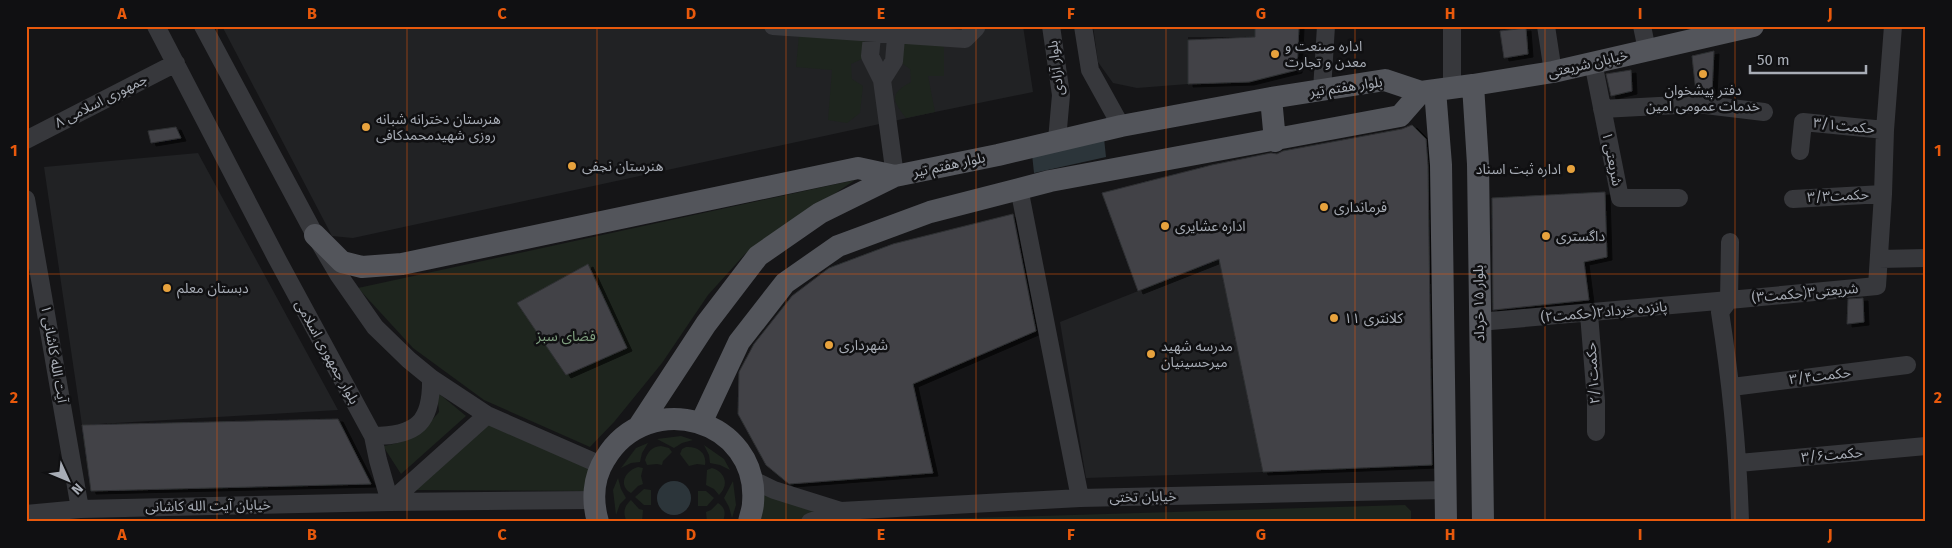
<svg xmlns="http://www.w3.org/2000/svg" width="1952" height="548" font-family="'Fira Sans','Noto Sans Arabic',sans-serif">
  <defs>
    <filter id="shadow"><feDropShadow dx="5" dy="3" stdDeviation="0" flood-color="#0009"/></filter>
  </defs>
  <rect width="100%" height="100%" fill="#151517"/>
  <path fill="#212224" d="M222 26H1023L1033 92 935 112 353 238 332 236Z
    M1093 26H1255V37H1188V84L1137 88 1113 83 1098 62Z
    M198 153 338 410 82 425 44 167Z
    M1219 259 1263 472 1086 478 1060 322Z"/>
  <path fill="#1e251e" d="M799 35 865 40 862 59 851 64 852 79 863 86 860 113 847 123 828 120 832 70 796 67Z
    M902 42 944 44V76H928L935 112 906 118C892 100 889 94 911 82L910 69 900 62Z
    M855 180 745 254 708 295 662 363 614 422 590 447 484 400 413 348 358 288Z
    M437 392 466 416 401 474 383 446C409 442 422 433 439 412Z
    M485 420 596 460 586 491 414 490Z
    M681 436 693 440 682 443 674 448 657 439Z
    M648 443 642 453 640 462 631 463 621 468 636 448Z
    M704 445 724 459 730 470 720 465 710 463 709 455Z
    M661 446 669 448 672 452 663 461 662 465 657 464 647 465 645 460C648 451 652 447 661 446Z
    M686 447C698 446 707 453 705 465L697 464 689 466 680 454 682 449Z
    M638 467 643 468 641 476 643 484 638 486 631 493C617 485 626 470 638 467Z
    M712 468C726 472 729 486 719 495L714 489 706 485 707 470Z
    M618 478 621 489 626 498 620 504 616 515 613 490Z
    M733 481 736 505 732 518 729 507 724 498Z
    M755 483 833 511 802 522H752Z
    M644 489 651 490V505H644L635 497Z
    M698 491H706L714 498 707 506H698Z
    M631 500 639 509 643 510 642 522 626 520C623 512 624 506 631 500Z
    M718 503C725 507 726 513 723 521L707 522 706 512 711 510Z
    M1405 505 1411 511V522H838Z"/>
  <path fill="#2c353a" d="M1104 138 1106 157 1034 173 1032 154Z
    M657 498a17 17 0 1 1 34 0a17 17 0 1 1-34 0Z"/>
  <path fill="#424347" stroke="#2f3033" filter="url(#shadow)" d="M1255 26H1299L1297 70 1249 82 1188 84V40L1255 37Z
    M1526 28 1528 54 1504 58 1500 31Z
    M1714 51 1712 93H1696L1692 56Z
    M1631 70 1632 91 1611 96 1606 74Z
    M1412 125 1426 139 1428 166 1432 465 1263 472 1219 259 1138 291 1102 193 1212 165 1271 153 1277 154 1283 151 1402 129Z
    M176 127 181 138 151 143 148 131Z
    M1605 192 1607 257 1584 262 1589 300 1493 310 1492 198Z
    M1013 214 1036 331 913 384 933 473 789 484 766 465 738 414 739 372 754 344 792 296 829 268 893 244Z
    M588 264 627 348 566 375 517 303Z
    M1863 298 1864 322 1847 324 1848 299Z
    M338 419 371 484 91 491 82 425Z"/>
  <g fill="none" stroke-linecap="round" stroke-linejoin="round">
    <path stroke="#37383c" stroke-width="18" d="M156 26 276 257 373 436 378 460 390 502 594 500
      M203 26 315 235 338 274 375 327 409 360 431 378 487 415 601 465
      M773 26 965 39 976 28 975 26
      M873 26 870 56 882 80 895 176
      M1051 26 1061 95 1057 140
      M1083 26 1090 70 1121 126
      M1452 26V87
      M1546 26 1553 72
      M1642 26 1647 50
      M1593 62 1620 198H1679
      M882 80 894 61 897 26
      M1322 90 1326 26
      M1602 109 1697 104 1764 112
      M26 140 176 63
      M1800 151 1803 122 1885 130
      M1019 188 1080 498
      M26 199 80 509
      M1793 199 1883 194
      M1879 259 1926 258
      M1589 314 1596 401V432
      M1479 322 1729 300 1730 242
      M1732 387 1907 365
      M373 436C417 436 432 422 431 378
      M1739 463 1926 446
      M751 479 774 490 841 511
      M26 514 80 509 390 502 487 415
      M810 522 841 511 1080 498 1445 490
      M1740 522C1738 451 1731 382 1720 312L1729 300 1877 286 1883 194 1885 130 1893 26"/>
    <path stroke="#53555b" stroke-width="22" d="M1473 85 1478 164 1483 522
      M1435 90 1441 165 1446 522
      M1271 98 1275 141
      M315 235 342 262 362 267 402 264 858 168 895 176
      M701 423 739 342 785 283 838 246 930 212 1050 181 1400 116 1421 92
      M639 426 706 324 758 256 820 213 895 176 998 155 1121 126 1271 98 1385 80 1421 92 1473 85 1553 72 1753 26
      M598 522C592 501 593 478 605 459 648 387 760 419 753 503 753 509 750 516 749 522"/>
  </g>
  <path fill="none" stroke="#e8590c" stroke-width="1" stroke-opacity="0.55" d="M217 26V522M407 26V522M597 26V522M786 26V522M976 26V522M1166 26V522M1355 26V522M1545 26V522M1735 26V522M26 274H1926"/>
  <g fill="#e7a23d" stroke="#101012" stroke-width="2">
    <circle cx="1275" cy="54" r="5"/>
    <circle cx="1703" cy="74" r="5"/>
    <circle cx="366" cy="127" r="5"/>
    <circle cx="572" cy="166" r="5"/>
    <circle cx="1571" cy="169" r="5"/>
    <circle cx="1324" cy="207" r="5"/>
    <circle cx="1165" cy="226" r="5"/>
    <circle cx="1546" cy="236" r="5"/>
    <circle cx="167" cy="288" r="5"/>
    <circle cx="1334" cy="318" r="5"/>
    <circle cx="829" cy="345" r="5"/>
    <circle cx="1151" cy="354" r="5"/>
  </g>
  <g text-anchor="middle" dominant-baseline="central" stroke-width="5" stroke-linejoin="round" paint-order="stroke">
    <g font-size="14" fill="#a8adb6" stroke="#101012" text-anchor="start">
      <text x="1285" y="46">اداره صنعت و<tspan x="1285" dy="16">معدن و تجارت</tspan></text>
      <text x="1703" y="90" text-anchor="middle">دفتر پیشخوان<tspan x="1703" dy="16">خدمات عمومی امین</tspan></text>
      <text x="376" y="119">هنرستان دخترانه شبانه<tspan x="376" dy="16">روزی شهیدمحمدکافی</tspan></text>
      <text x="582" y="166">هنرستان نجفی</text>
      <text x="1561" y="169" text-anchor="end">اداره ثبت اسناد</text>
      <text x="1334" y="207">فرمانداری</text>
      <text x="1175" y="226">اداره عشایری</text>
      <text x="1556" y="236">داگستری</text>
      <text x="177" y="288">دبستان معلم</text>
      <text x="1344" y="318">کلانتری ۱۱</text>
      <text x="839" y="345">شهرداری</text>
      <text x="1161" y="346">مدرسه شهید<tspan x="1161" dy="16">میرحسینیان</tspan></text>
    </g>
    <g font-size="14" fill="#a8adb6" stroke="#101012">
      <text transform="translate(1588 64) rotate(-13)">خیابان شریعتی</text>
      <text transform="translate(1056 68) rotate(-97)">بلوار آزادی</text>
      <text transform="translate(1346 87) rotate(-8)">بلوار هفتم تیر</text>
      <text transform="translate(101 101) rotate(-27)">جمهوری اسلامی ۸</text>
      <text transform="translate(1844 126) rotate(6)">حکمت۳/۱</text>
      <text transform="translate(1612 159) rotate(79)">شریعتی ۱</text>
      <text transform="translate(949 165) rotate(-12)">بلوار هفتم تیر</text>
      <text transform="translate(1838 196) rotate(-3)">حکمت۳/۳</text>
      <text transform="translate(1805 293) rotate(-5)">شریعتی۳(حکمت۳)</text>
      <text transform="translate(1479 303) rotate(-91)">بلوار ۱۵ خرداد</text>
      <text transform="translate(1604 312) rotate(-5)">پانزده خرداد۲(حکمت۲)</text>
      <text transform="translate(327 352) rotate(61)">بلوار جمهوری اسلامی</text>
      <text transform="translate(54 354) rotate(80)">آیت الله کاشانی ۱</text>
      <text transform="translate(1593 373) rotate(-94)">حکمت۲/۱</text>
      <text transform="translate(1820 376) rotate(-7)">حکمت۳/۴</text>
      <text transform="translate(1832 455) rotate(-5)">حکمت۳/۶</text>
      <text transform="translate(1143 497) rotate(-1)">خیابان تختی</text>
      <text transform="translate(208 506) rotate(-1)">خیابان آیت الله کاشانی</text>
    </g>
    <g font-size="14" fill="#80a080" stroke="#101012">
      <text x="566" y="336">فضای سبز</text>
    </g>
  </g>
  <rect width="1952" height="548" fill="none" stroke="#101012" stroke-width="55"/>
  <g transform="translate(68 480) rotate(134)" stroke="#101012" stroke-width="4" paint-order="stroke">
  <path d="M0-4L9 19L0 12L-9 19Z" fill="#a8adb6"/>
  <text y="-8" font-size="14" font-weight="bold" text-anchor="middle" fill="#a8adb6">N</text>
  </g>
  <path d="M1750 65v8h116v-8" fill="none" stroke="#a8adb6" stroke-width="2.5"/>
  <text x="1757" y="65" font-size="15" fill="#a8adb6" stroke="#101012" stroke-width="4" paint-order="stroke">50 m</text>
  <rect x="28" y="28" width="1896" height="492" fill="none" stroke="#e8590c" stroke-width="2"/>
  <g font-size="16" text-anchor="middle" font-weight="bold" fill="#e8590c">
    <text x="122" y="19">A</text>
    <text x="312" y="19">B</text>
    <text x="502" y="19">C</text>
    <text x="691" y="19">D</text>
    <text x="881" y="19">E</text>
    <text x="1071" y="19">F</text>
    <text x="1261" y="19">G</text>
    <text x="1450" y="19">H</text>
    <text x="1640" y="19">I</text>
    <text x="1830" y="19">J</text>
    <text x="14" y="156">1</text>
    <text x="1938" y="156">1</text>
    <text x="14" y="403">2</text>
    <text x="1938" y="403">2</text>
    <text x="122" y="540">A</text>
    <text x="312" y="540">B</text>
    <text x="502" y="540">C</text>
    <text x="691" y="540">D</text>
    <text x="881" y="540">E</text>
    <text x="1071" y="540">F</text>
    <text x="1261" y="540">G</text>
    <text x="1450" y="540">H</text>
    <text x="1640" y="540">I</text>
    <text x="1830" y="540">J</text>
  </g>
</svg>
